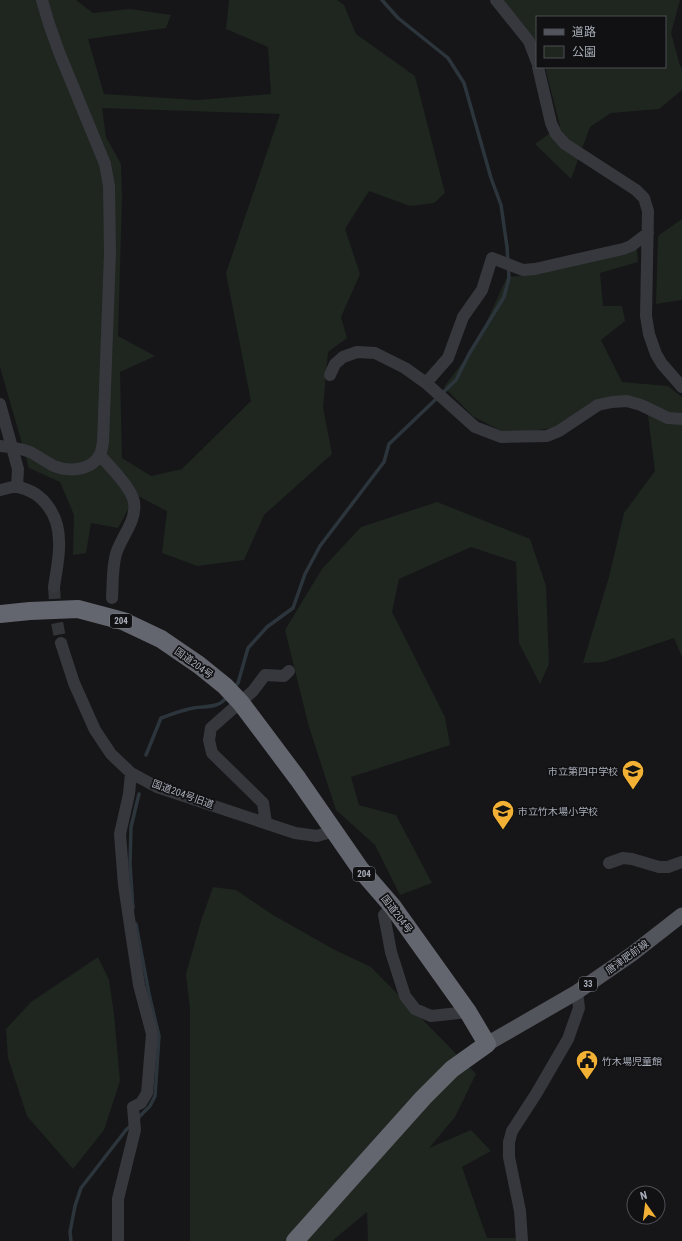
<svg xmlns="http://www.w3.org/2000/svg" width="682" height="1241" font-family="'Roboto Condensed','Noto Sans JP',sans-serif">
  <rect width="100%" height="100%" fill="#161618"/>
  <path fill="#1e261f" fill-rule="evenodd" d="M0 0H76L93 13 130 9 171 15 166 28 88 39 104 94 198 100 271 94 268 47 226 29 229 0H337L344 5 356 34 415 76 445 193 434 203 410 206 369 191 345 229 360 274 341 317 347 338 328 352 323 407 332 454 264 515 244 560 197 566 162 553 167 511 136 495 118 528 91 523 86 553 73 555 74 515 60 482 29 468 0 367ZM102 108 280 114 226 273 251 401 182 469 151 476 122 458 120 372 155 356 118 336 122 198 121 164 106 137Z
    M503 0H680L671 33 680 66 682 68V90L659 109 611 113 590 127 571 179 535 144 560 126 545 67H665V17H537V41Z
    M682 219V300L656 304 658 236Z
    M637 249 638 262 600 273 603 306H622L625 321 601 340 622 382 668 386 682 397V657L674 638 603 662 583 663 609 577 624 513 655 471 646 400 611 396 553 428 507 434 474 417 444 387 477 343 507 277 538 274Z
    M437 502 530 539 546 586 549 664 540 684 519 643 516 562 471 547 399 579 392 612 445 717 450 745 351 777 359 805 396 815 432 883 400 895 375 845 336 810 309 727 285 630 322 569 361 527Z
    M213 887 236 890 273 915 335 950 371 967 476 1074 455 1117 429 1148 471 1130 491 1151 462 1167 487 1238H516V1241H368L367 1212 332 1241H190V1009L186 974 201 921Z
    M98 957 109 980 114 1014 120 1081 104 1130 73 1169 27 1116 8 1058 6 1029 31 1002Z"/>
  <g fill="none" stroke-linecap="round" stroke-linejoin="round">
    <path stroke="#2c353c" stroke-width="3.5" d="M234 687 238 683 248 648 267 627 293 608 305 574 320 546 384 462 389 444 456 380 469 354 504 297 509 278 507 247 501 205 491 178 464 83 448 58 398 18 382 0
      M146 755 161 718C170 715 179 711 189 709 203 705 217 710 227 697
      M133 908 130 864 131 827 139 794
      M136 924 149 994 159 1036 155 1096 150 1106 138 1118
      M71 1241 70 1232 75 1206 81 1188 126 1130 132 1124"/>
    <path stroke="#333438" stroke-width="12" stroke-dasharray="12 6" stroke-linecap="butt" d="M54 587 56 617 61 643"/>
    <path stroke="#37383d" stroke-width="12" d="M496 0 529 41 537 62
      M538 67 551 123 556 134 565 144 636 190 644 198 648 211 646 316 649 334 656 354 662 364 682 387
      M330 375 335 364 343 357 357 352 375 353 405 368 426 383 475 427 501 437 547 436 559 431 598 405 612 402 627 401 641 405 668 418 682 419
      M426 383 448 358 463 317 482 290 492 258 523 270 535 269 623 249 631 246 648 233
      M0 404 18 469 17 487
      M0 446C10 447 20 448 30 452 38 456 46 462 54 466 69 472 92 471 100 454 102 451 102 446 103 442L110 253 109 186 105 164 59 52 49 24 42 0
      M100 455C110 467 131 487 134 502 137 521 121 537 116 554 112 568 113 583 112 598
      M0 490C6 489 13 486 18 487 44 492 59 516 59 541 60 556 56 572 54 587
      M61 643 74 683 95 730 111 754 131 773 157 787 295 833 317 836 334 831
      M266 823 263 803 212 753 209 740 211 728 253 691 265 675 284 676 289 671
      M609 863 623 858 632 859 659 867H668L682 862
      M393 907 384 915 391 952 405 996 415 1009 431 1016 468 1012
      M118 1241V1199L135 1130 133 1107 141 1103 147 1093 152 1034 139 985 124 885 120 834 129 794 131 773
      M522 1241 520 1211 509 1157V1142L512 1131 536 1094 568 1039 579 1008 577 992"/>
    <path stroke="#53555c" stroke-width="15" d="M487 1044 577 992 632 954 682 915"/>
    <path stroke="#63666e" stroke-width="18" d="M0 614 30 611 78 609 123 621 161 639 199 665 225 686 241 703 298 779 361 870 393 907 468 1012 487 1044 452 1069 423 1098 295 1241"/>
  </g>
  <defs>
    <g id="school-pin" transform="scale(1.15)"><path d="M0 17L-7.5 6A9.5 9.5 0 1 1 7.5 6Z" fill="#f2b134" stroke="#111113"/><path d="M0-5L7-2L0 1L-7-2ZM-4 1L0 2.5L4 1V4Q0 6-4 4Z" fill="#111"/></g>
    <g id="civic-pin" transform="scale(1.15)"><path d="M0 17L-7.5 6A9.5 9.5 0 1 1 7.5 6Z" fill="#f2b134" stroke="#111113"/><path d="M-.6-6.5H3V-4.5H.6V-3L4-1V1h2V6H-6V1h2V-1L-.6-3ZM-1.2 2.5V6h2.4V2.5Z" fill="#111"/></g>
  </defs>
  <g fill-rule="evenodd">
    <use href="#school-pin" x="633" y="771"/>
    <use href="#school-pin" x="503" y="811"/>
    <use href="#civic-pin" x="587" y="1061"/>
  </g>
  <g text-anchor="middle" dominant-baseline="central" stroke-width="3.5" stroke-linejoin="round" paint-order="stroke">
    <g fill="#111113" stroke="#7b7e86" stroke-width="1">
      <rect x="110" y="614" width="22" height="14" rx="3"/>
      <rect x="353" y="867" width="22" height="14" rx="3"/>
      <rect x="579" y="977" width="18" height="14" rx="3"/>
    </g>
    <g font-size="9" font-weight="bold" fill="#a8adb8">
      <text x="121" y="621">204</text>
      <text x="364" y="874">204</text>
      <text x="588" y="984">33</text>
    </g>
    <g font-size="10" fill="#a8adb8" stroke="#111113">
      <text transform="translate(194 663) rotate(36)">国道204号</text>
      <text transform="translate(183 794) rotate(20)">国道204号旧道</text>
      <text transform="translate(397 914) rotate(53)">国道204号</text>
      <text transform="translate(627 957) rotate(-36)">唐津肥前線</text>
    </g>
    <g font-size="10" fill="#a8adb8" stroke="#111113" text-anchor="start">
      <text x="618" y="771" text-anchor="end">市立第四中学校</text>
      <text x="518" y="811">市立竹木場小学校</text>
      <text x="602" y="1061">竹木場児童館</text>
    </g>
  </g>
  <rect x="536" y="16" width="130" height="52" fill="#111113" stroke="#4d4f55"/>
  <rect x="544" y="29" width="20" height="6" fill="#53555c" stroke="#4d4f55"/>
  <text x="572" y="36" font-size="12" fill="#a8adb8">道路</text>
  <rect x="544" y="46" width="20" height="12" fill="#1e261f" stroke="#4d4f55"/>
  <text x="572" y="56" font-size="12" fill="#a8adb8">公園</text>
  <g transform="translate(646 1205) rotate(346)"><circle r="19" fill="#111113" stroke="#4d4f55"/>
  <path d="M0-3L7 15L0 10L-7 15Z" fill="#f2b134"/>
  <text y="-6" font-size="11" font-weight="bold" text-anchor="middle" fill="#a8adb8">N</text>
  </g>
</svg>
